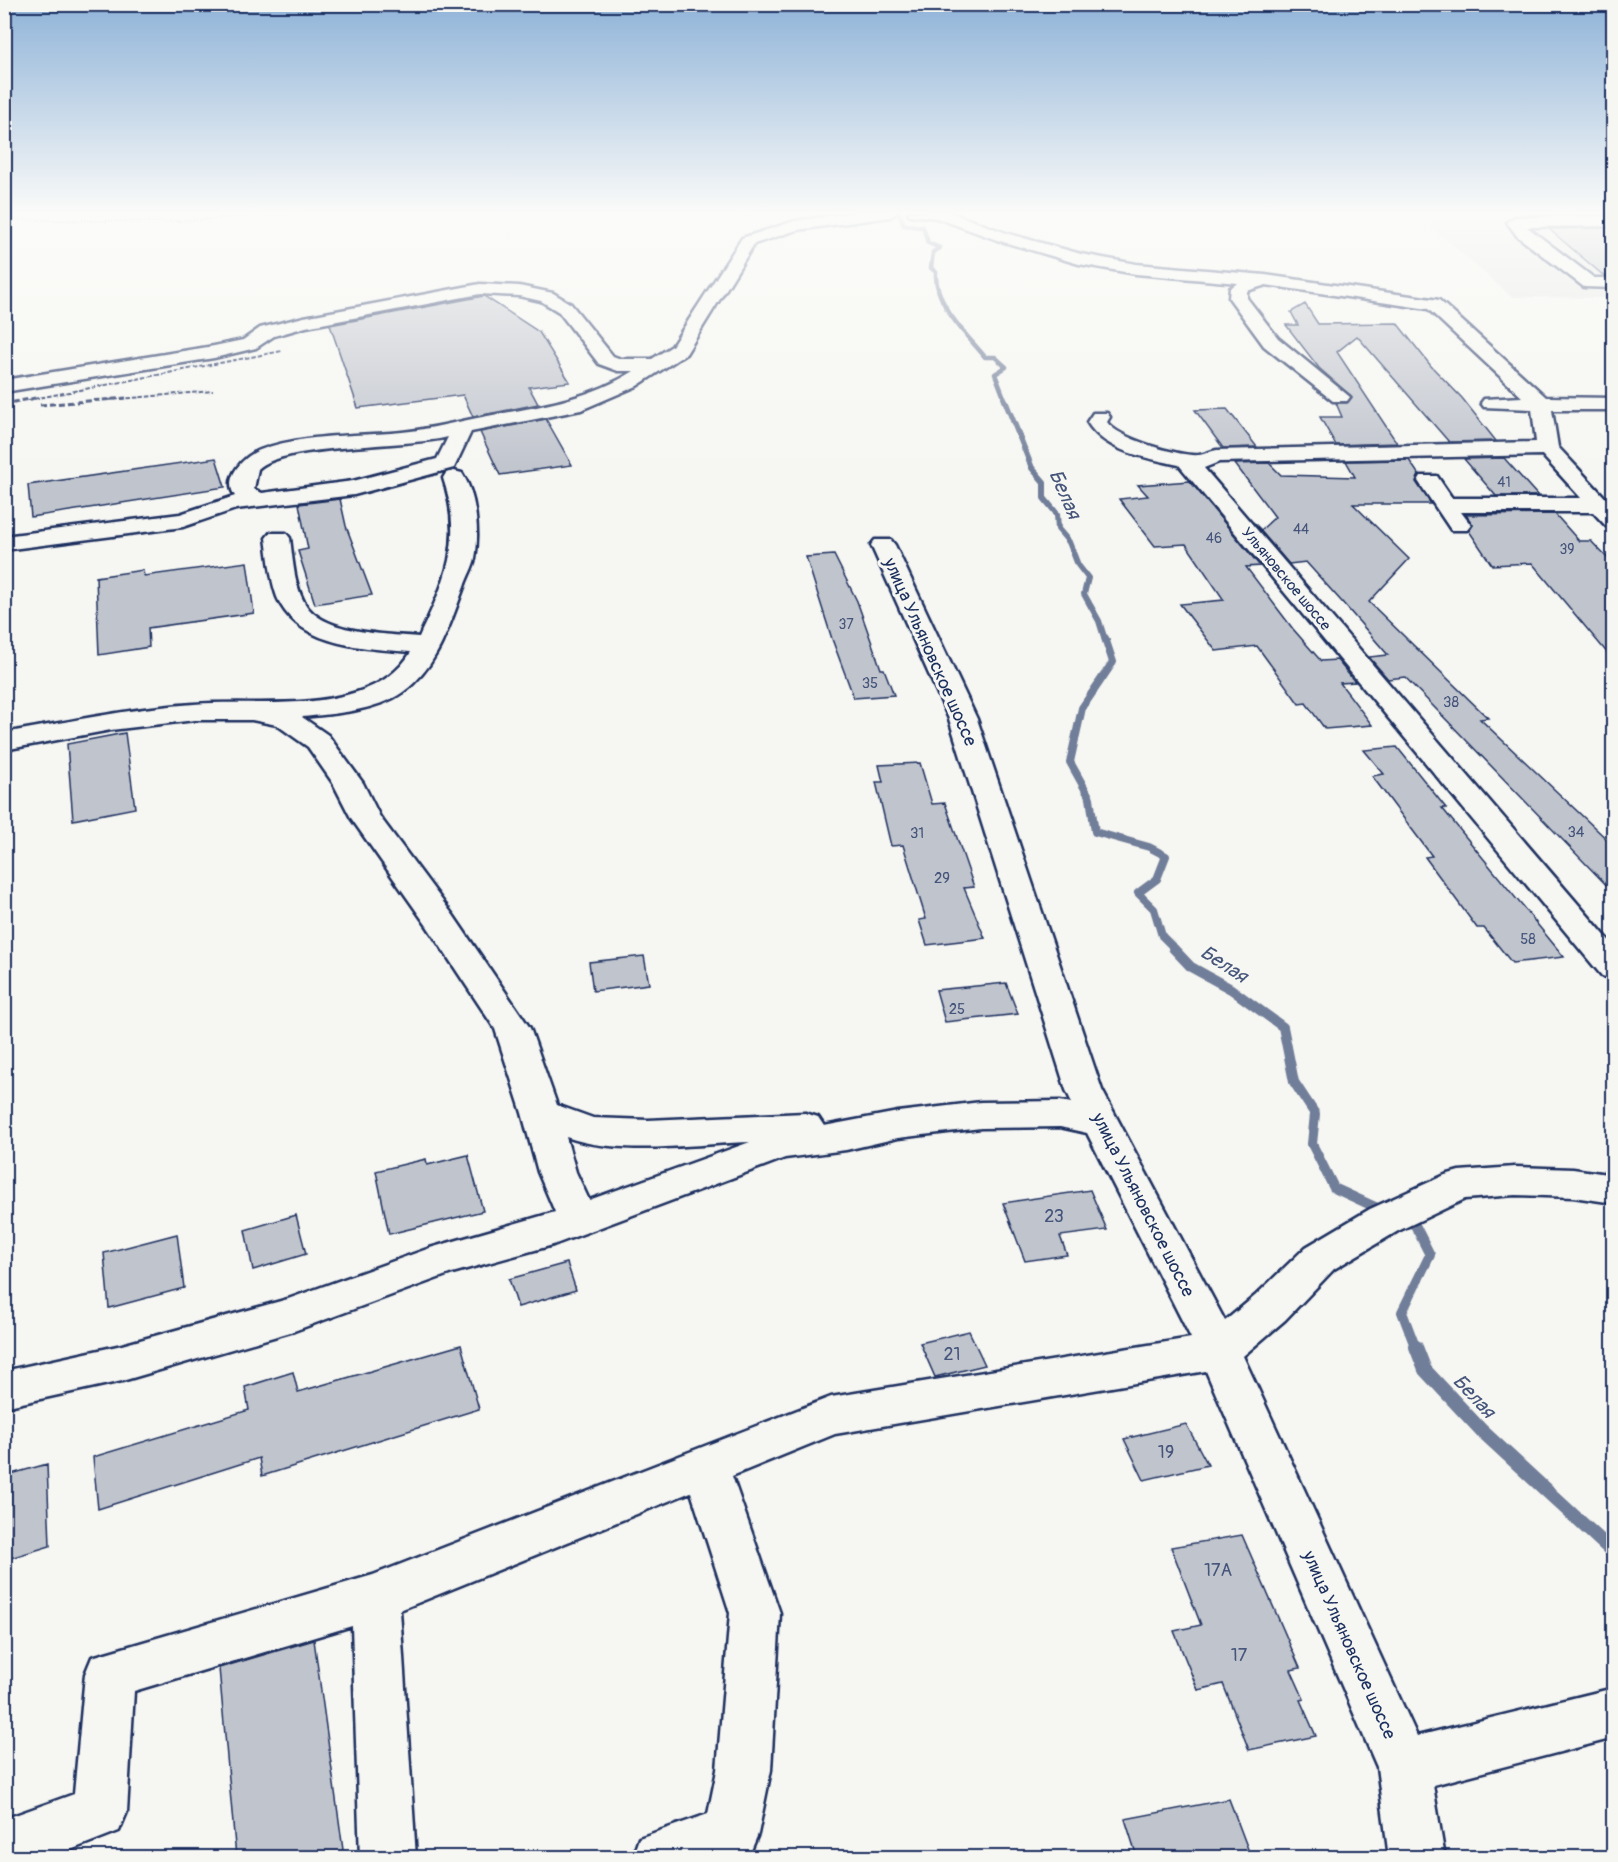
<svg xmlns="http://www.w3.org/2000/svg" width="1618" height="1862" font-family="Pangolin,sans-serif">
  <rect width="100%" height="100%" fill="#f6f6f2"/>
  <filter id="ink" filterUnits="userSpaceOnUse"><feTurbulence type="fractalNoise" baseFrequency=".0167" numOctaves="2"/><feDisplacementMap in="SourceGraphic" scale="12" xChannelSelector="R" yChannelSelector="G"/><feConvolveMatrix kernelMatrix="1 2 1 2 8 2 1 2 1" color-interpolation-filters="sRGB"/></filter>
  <g filter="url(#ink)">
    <path fill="#e6e7e7" d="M1414 212H1613V298L1512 297Z"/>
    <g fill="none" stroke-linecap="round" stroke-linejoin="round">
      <path stroke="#717e99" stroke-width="4.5" d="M898 212 904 225 923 227 928 243 940 248 933 252 931 268 936 272C934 304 966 334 985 357H995L1006 367 995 374 1005 400"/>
      <path stroke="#717e99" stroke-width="6" d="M1004 398 1032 468 1044 482V498L1057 514 1058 529 1069 542 1078 565 1088 578 1084 594 1099 621 1105 640"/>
      <path stroke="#717e99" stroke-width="8" d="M1105 638 1113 662 1082 708 1070 762 1090 798 1095 832 1149 847 1166 856 1157 879 1138 893 1154 909 1162 936 1175 949"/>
      <path stroke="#717e99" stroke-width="10" d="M1173 948 1191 967 1231 989 1283 1027 1294 1082 1315 1114 1312 1144 1334 1188 1386 1212
        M1401 1219 1415 1225 1430 1255 1402 1312 1416 1349"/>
      <path stroke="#717e99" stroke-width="14" d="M1416 1347 1425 1370 1482 1431 1614 1553"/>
    </g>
    <path fill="#c0c4cd" stroke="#1b2f5e" stroke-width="1.5" d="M1614 228V276H1604L1549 229Z
      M484 296 539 332 570 382 529 387 538 404 473 417 463 395 358 408 330 325Z
      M1305 304 1318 324 1397 323 1431 366 1462 398 1496 441 1449 442 1357 336 1337 352 1397 443 1336 445 1320 417H1342L1336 403H1347L1352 397 1319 368 1286 325H1298L1291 312Z
      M1227 409 1257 447 1223 448 1195 410Z
      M546 419 572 465 500 475 480 432Z
      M216 458 225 487 31 517 28 485Z
      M1504 458 1538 496H1496L1464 459Z
      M1409 460 1419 475 1416 482 1431 504H1353L1409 559 1369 602 1488 718 1480 719 1614 846V893L1405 677 1388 679 1369 657 1388 655 1342 602 1306 562 1289 564 1253 522 1261 530 1275 517 1235 464 1269 463 1281 475 1355 477 1346 461Z
      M1190 481 1260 566 1246 567 1293 629 1321 661 1337 660 1355 682 1340 683 1372 725 1325 729 1306 703 1299 704 1257 646 1216 651 1180 604 1224 600 1186 544 1155 546 1119 499 1148 496 1138 485Z
      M340 499 346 526 372 595 315 604 298 551 308 549 299 504Z
      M1555 514 1579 541H1591L1614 565V661L1532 563 1492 565 1469 531 1473 525 1466 515Z
      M834 555 857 601 881 669H884L894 695 854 698 832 639 806 557Z
      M247 562 254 613 148 628 149 647 99 655 96 577 143 570 144 576Z
      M125 733 135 808 73 820 67 744Z
      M1397 747 1446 808H1442L1564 957 1512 963 1484 928H1477L1425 857 1432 856 1372 776 1384 774 1364 750Z
      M920 763 932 804 945 803 974 887 964 888 985 938 927 945 919 920 926 919 903 845 891 846 876 782H883L879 765Z
      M644 956 649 984 593 991 589 962Z
      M1006 983 1018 1014 945 1022 936 990Z
      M468 1155 483 1211 389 1234 376 1171 426 1159 427 1165Z
      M1090 1190 1107 1230 1060 1236 1067 1255 1025 1261 1003 1203Z
      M296 1215 306 1254 253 1270 245 1230Z
      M177 1234 184 1288 109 1308 104 1253Z
      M567 1263 576 1290 518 1307 509 1279Z
      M969 1331 985 1365 935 1377 920 1343Z
      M461 1345 479 1409 262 1476 259 1458 98 1509 93 1457 249 1410 245 1387 293 1372 298 1392Z
      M1186 1424 1208 1465 1144 1480 1124 1439Z
      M47 1464 50 1546 4 1560V1476Z
      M1242 1535 1300 1668 1291 1670 1304 1699 1300 1700 1316 1736 1249 1750 1223 1684 1198 1690 1174 1631 1201 1625 1171 1547Z
      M314 1640 344 1857H236L219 1668Z
      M1229 1799 1251 1857H1137L1125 1819Z"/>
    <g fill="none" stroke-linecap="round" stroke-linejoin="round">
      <g stroke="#1b2f5e" stroke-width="5">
        <path id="minor" d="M856 212H898L890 217 797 230 754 244 686 354 637 386 581 410 471 432 454 468 354 495 236 509 183 527 4 550V536L180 514 235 496C222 478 244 456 260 450 300 435 348 436 391 433 421 431 448 424 477 418 531 408 587 401 634 371H618L599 364 559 312 541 301 519 296 480 294 306 327 274 336 256 348 214 358 4 392V380L214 346 243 340 260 328 304 317 480 284 519 286 553 293 571 304 613 356 621 359H652L672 346 742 238 795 221ZM448 437 437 459 353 481 262 493 254 489 258 469C285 443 405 448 448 437Z
          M908 212H949L1009 234 1081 254 1136 264 1265 275 1439 300 1546 397 1614 398V410H1552L1558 447 1614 507V528L1606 526 1593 512H1461L1471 525 1467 530H1451L1418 481 1421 476H1437L1452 498H1581L1542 455 1219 462 1204 468 1614 946V979L1602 976 1179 465C1147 458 1105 452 1087 422L1093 413H1107L1110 417 1107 422C1117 438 1180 457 1199 455 1205 454 1211 451 1217 450L1536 442 1532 409 1484 407 1481 403 1484 399 1522 397 1428 309 1266 285 1247 291V298L1278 338 1350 397 1347 401H1333L1264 346 1229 298 1230 288 1238 283 1136 274 1079 264 997 240 937 218 910 215Z
          M1614 216V226L1527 227 1594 278H1614V288L1584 287 1517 236 1507 222 1515 217Z
          M454 471 462 473C476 494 480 533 475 558 473 568 467 577 464 587 449 626 438 667 403 692 376 711 334 714 302 717L328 735 363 783 380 817 453 915 530 1028 557 1105 593 1118 648 1120 805 1113 818 1117 824 1126 898 1112 981 1102 1060 1101 1072 1103 1066 1090 949 719 871 545 875 540H891L895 545 977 719 1102 1090 1225 1321 1255 1296 1306 1247 1370 1209 1445 1175 1459 1171 1515 1167 1573 1169 1614 1175V1203L1573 1197 1515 1195 1465 1199 1398 1231 1334 1269 1285 1320 1243 1356 1417 1736 1614 1688V1738L1433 1785 1445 1858H1389L1377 1767 1206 1371 835 1434 732 1476 780 1613 771 1770 758 1834 750 1853 740 1858H632L639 1838 708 1814 717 1770 730 1613 691 1492 400 1610 416 1858H360L352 1626 134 1691 127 1812 119 1831 50 1858H4V1819L74 1794 85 1674 92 1657 373 1575 831 1397 1191 1338 1087 1133 1060 1127 981 1128 898 1138 846 1150 785 1158 553 1245 452 1273 294 1331 122 1381 4 1407V1371L122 1345 288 1299 430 1248 555 1212 538 1172 522 1113 495 1029 427 926 351 818 333 783 308 747 277 725 252 720H195L111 730 4 750V733C67 722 130 708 194 704 248 700 305 709 357 692 380 685 399 672 411 652 365 648 298 647 277 597 270 578 269 558 266 538L270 533H286L290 538C293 560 294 586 306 605 325 634 388 634 419 637 446 580 464 542 443 478L446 473ZM566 1137C619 1156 694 1144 750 1142L589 1200 576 1172Z"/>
      </g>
      <path stroke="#1b2f5e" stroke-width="2" stroke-dasharray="1 2" stroke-linecap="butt" d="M729 212 749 218
        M4 219 161 222 321 212"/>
      <use href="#minor" fill="#f6f6f2" fill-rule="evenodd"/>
      <path stroke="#1b2f5e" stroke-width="2" stroke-dasharray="4.5 2" stroke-linecap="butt" d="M28 400 282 351
        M108 400 213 391"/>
      <path stroke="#1b2f5e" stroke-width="3" stroke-dasharray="6 3" stroke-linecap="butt" d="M4 404 35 398
        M40 405 126 398"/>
    </g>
  </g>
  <linearGradient id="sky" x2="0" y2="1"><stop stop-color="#8fb3d8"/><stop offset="0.45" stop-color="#fbfbf9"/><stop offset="1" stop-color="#fbfbf9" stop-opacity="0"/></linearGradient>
  <rect width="1618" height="473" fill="url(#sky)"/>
  <g text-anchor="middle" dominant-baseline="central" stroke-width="6" stroke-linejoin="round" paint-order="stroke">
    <g font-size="14" fill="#44547a">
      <text x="1504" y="482">41</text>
      <text x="1301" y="529">44</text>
      <text x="1214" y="538">46</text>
      <text x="1567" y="549">39</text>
      <text x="846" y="624">37</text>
    </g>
    <g font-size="15" fill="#1b2f5e" stroke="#f6f6f2">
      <text transform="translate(1286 579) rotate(50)">Ульяновское шоссе</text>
    </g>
    <g font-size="15" fill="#44547a">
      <text x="870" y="683">35</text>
      <text x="1451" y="702">38</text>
      <text x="1576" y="832">34</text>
      <text x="917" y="833">31</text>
      <text x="942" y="878">29</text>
      <text x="1528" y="939">58</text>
      <text x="957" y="1009">25</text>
    </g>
    <g font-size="18" fill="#1b2f5e" stroke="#f6f6f2">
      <text transform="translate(930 652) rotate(66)">улица Ульяновское шоссе</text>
      <text transform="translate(1143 1205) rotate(63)">улица Ульяновское шоссе</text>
      <text transform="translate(1349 1645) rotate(66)">улица Ульяновское шоссе</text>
    </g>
    <g font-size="18" fill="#44547a">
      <text x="1054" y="1216">23</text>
      <text x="952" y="1354">21</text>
      <text x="1166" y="1452">19</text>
      <text x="1218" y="1570">17А</text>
      <text x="1239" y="1655">17</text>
    </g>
    <g font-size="20" font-style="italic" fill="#46567b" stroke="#f6f6f2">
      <text transform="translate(1065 494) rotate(66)">Белая</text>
      <text transform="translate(1224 964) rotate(33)">Белая</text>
      <text transform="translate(1474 1396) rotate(47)">Белая</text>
    </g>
  </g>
  <rect width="1618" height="1862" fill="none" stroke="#f6f6f2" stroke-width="24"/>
  <rect x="12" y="12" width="1594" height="1838" fill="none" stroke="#1b2f5e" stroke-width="2" filter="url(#ink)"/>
</svg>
